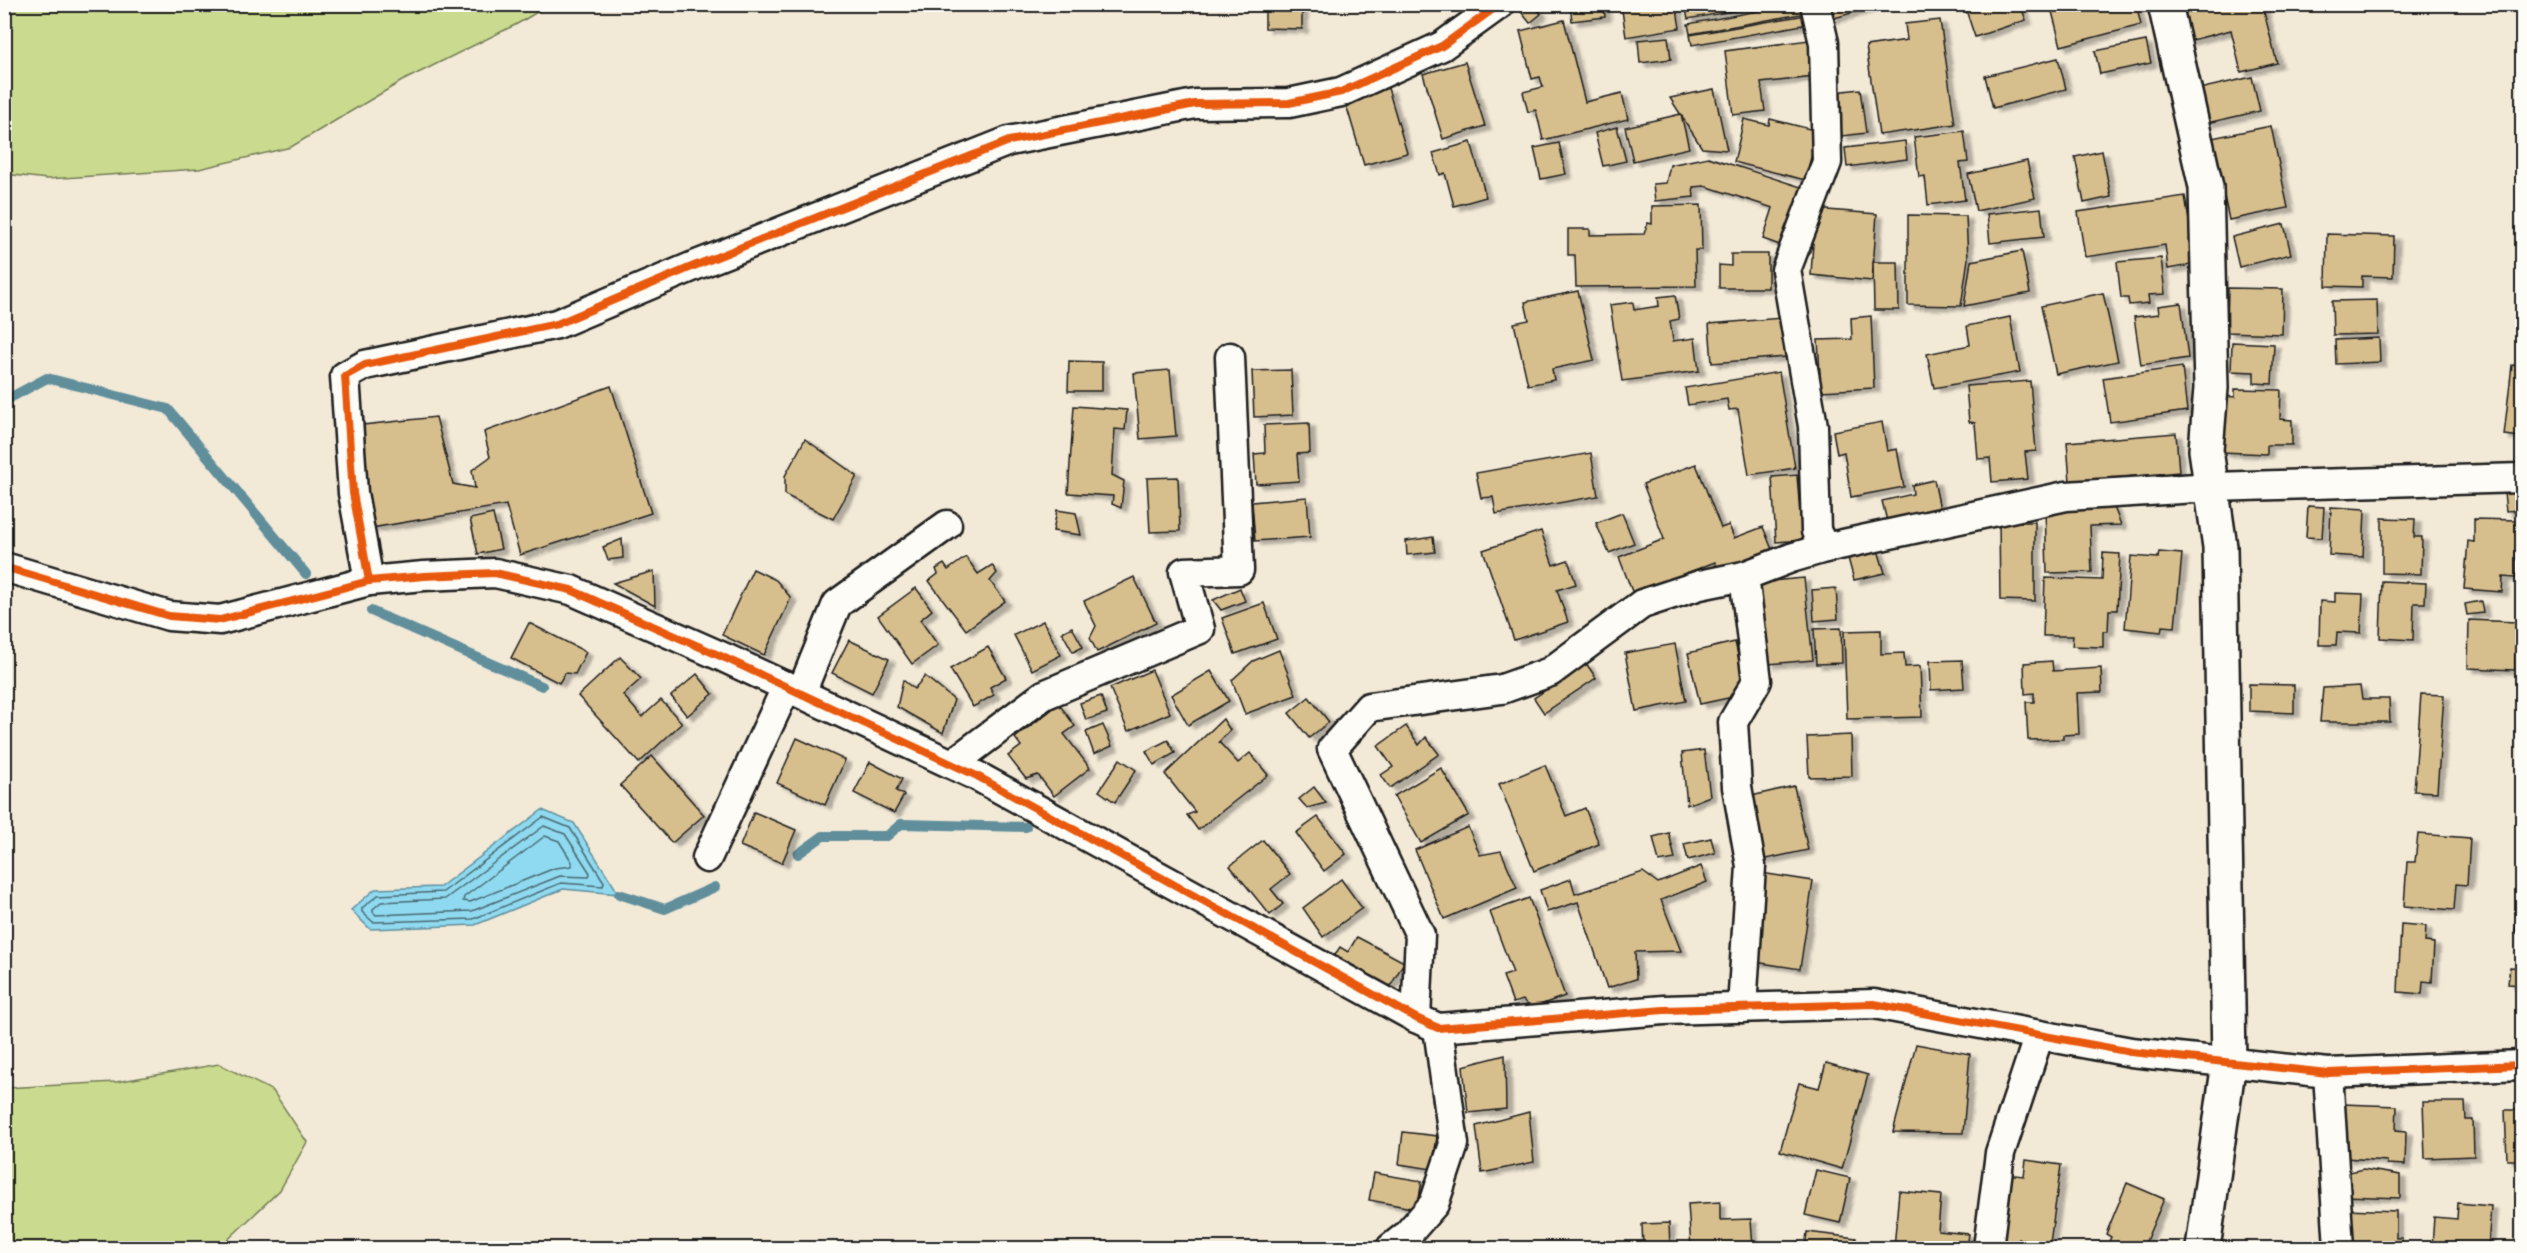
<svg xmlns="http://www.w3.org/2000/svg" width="2527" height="1253" font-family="'Playpen Sans',sans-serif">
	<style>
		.green { fill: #cadb8f; stroke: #737c56; stroke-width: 1.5 }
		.water { fill: #8fdaf0; stroke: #618e9b; stroke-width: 1.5 }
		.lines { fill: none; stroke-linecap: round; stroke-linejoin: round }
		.shore { stroke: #4a6871; stroke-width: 1.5 }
		.stream { stroke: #618e9b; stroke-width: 10 }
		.building { fill: #d7be8d; stroke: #1c1c1c; stroke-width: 1.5; filter: url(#shadow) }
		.street-casing { stroke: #1c1c1c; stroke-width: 33 }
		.secondary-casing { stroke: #1c1c1c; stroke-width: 38 }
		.street { stroke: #fdfcf7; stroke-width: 28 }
		.secondary { stroke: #fdfcf7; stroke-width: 33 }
		.cycleway-casing { stroke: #fdfcf7; stroke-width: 11 }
		.cycleway { stroke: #e8590c; stroke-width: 8 }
	</style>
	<defs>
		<filter id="shadow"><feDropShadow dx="6" dy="4" stdDeviation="1.5" flood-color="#0004"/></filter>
	</defs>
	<rect width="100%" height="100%" fill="#f2e9d7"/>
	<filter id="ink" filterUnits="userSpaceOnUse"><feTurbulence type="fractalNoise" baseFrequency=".0167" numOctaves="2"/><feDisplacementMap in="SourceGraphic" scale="12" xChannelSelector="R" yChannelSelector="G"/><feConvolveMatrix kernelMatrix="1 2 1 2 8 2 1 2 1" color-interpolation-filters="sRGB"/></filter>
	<g filter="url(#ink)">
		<g class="green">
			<polygon points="5,4 549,4 549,5 517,24 402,81 291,147 199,169 47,179 5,174"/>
			<polygon points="219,1064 273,1091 307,1142 280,1190 219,1248 5,1248 5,1088 116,1082"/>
		</g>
		<polygon class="water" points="542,810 574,823 619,894 563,889 475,925 370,929 351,910 375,889 440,887"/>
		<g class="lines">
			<g class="shore">
				<polygon points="543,817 570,828 604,882 603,886 561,883 473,919 373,922 362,912 362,908 378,895 443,892"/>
				<polygon points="544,826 565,834 590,873 589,877 560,876 472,911 376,915 373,912 373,909 381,902 445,899"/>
				<polygon points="545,836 559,841 572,862 572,866 555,868 470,902 463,901 464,897"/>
			</g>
			<g class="stream">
				<polyline points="4,401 47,378 168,409 306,574"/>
				<polyline points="371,611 542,686"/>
				<polyline points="798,854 823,836 887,836 901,824 1026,827"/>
				<polyline points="619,894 665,909 715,887"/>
			</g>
		</g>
		<g class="building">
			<polygon points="1265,4 1302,4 1302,29 1265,28"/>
			<polygon points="1522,4 1533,4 1541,14 1530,23 1518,8"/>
			<polygon points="1570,4 1604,4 1605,17 1572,21"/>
			<polygon points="1621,4 1676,4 1680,28 1626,37"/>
			<polygon points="1715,4 1773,4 1688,19 1686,10"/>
			<polygon points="1795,4 1805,4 1806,13 1690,34 1688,24"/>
			<polygon points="1827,4 1882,4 1831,19"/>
			<polygon points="1964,4 2020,4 2026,20 1975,37"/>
			<polygon points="2050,4 2136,4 2141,25 2061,46"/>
			<polygon points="2179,4 2262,4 2277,63 2241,72 2231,30 2188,41"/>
			<polygon points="1806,15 1808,24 1692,45 1690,35"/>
			<polygon points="1564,20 1585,102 1622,93 1628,119 1543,140 1536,110 1528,112 1523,92 1543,87 1540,77 1532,79 1520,31"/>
			<polygon points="1940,20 1955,124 1879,135 1866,46 1907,40 1905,24"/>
			<polygon points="1668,37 1671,59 1640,63 1638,40"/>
			<polygon points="1809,40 1814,77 1761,83 1765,111 1733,115 1725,51"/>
			<polygon points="2146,41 2151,63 2100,74 2095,51"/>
			<polygon points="2058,58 2066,89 1993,108 1985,76"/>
			<polygon points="1465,62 1485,126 1443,139 1423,74"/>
			<polygon points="2252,77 2260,111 2207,123 2199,89"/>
			<polygon points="1388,88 1407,153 1364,165 1345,101"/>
			<polygon points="1714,89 1727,150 1702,148 1670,98"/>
			<polygon points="1860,89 1866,133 1842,136 1835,92"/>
			<polygon points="1681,114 1689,148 1633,161 1625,127"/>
			<polygon points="1744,119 1769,125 1770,119 1818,131 1805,180 1734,162"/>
			<polygon points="2271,126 2288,208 2229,220 2212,138"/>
			<polygon points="1617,127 1626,161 1603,166 1595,133"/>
			<polygon points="1964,131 1968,162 1960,163 1965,200 1928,205 1925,176 1919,177 1914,137"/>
			<polygon points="1905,141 1907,159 1847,167 1845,148"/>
			<polygon points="1471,142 1486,197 1454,206 1445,173 1440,175 1433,153"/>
			<polygon points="1559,143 1566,174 1541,179 1534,148"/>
			<polygon points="2102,151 2111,197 2084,203 2075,157"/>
			<polygon points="1708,157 1807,189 1788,248 1763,239 1773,208 1705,186 1693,187 1694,197 1655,201 1653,184 1666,183 1670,165"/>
			<polygon points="2027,161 2035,198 1976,211 1968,174"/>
			<polygon points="2185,196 2196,264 2168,269 2165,245 2085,257 2078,212"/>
			<polygon points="1701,205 1702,250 1695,250 1696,286 1576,287 1575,255 1568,255 1568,229 1590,229 1590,235 1644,234 1648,223 1652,224 1652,206"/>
			<polygon points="2041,208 2044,237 1990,243 1987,214"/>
			<polygon points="1815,209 1877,214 1872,281 1811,275"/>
			<polygon points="1908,215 1966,216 1968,259 1961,306 1908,305"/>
			<polygon points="2284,224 2291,254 2239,267 2232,237"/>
			<polygon points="2327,234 2394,236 2393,277 2362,276 2362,287 2326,286"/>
			<polygon points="2022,251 2030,293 1964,306 1971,261"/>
			<polygon points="1731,254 1768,254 1768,288 1719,288 1719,265 1731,266"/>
			<polygon points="2161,258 2165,294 2148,295 2149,303 2129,305 2128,298 2121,298 2117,262"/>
			<polygon points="1873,262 1898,262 1899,310 1874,310"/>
			<polygon points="2228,288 2283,289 2282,334 2227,332"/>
			<polygon points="1578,291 1594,360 1552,369 1554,380 1528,385 1514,323 1529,320 1525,302"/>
			<polygon points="2103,293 2118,361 2056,374 2041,306"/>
			<polygon points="1675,295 1679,319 1670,321 1673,341 1695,338 1699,371 1622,381 1610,305 1633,302 1634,310 1659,306 1658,297"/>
			<polygon points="2377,300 2378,334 2333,335 2332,301"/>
			<polygon points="2181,303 2188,358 2141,365 2134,317 2159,314 2158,306"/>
			<polygon points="1871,316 1874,388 1821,391 1818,340 1852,339 1851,318"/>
			<polygon points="2010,317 2020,372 1934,388 1927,354 1970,345 1967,326"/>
			<polygon points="1782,318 1786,357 1712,363 1709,324"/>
			<polygon points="2379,338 2380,362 2336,364 2335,340"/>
			<polygon points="2232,342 2274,344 2272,384 2254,383 2254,372 2231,371"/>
			<polygon points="1069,361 1102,362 1102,391 1068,391"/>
			<polygon points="2512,365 2520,366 2520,372 2522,373 2522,437 2504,435"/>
			<polygon points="2182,367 2187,411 2110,422 2103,378"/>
			<polygon points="1170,370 1176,436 1140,439 1134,373"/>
			<polygon points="1291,370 1293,415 1254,417 1252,371"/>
			<polygon points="1779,372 1795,468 1749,475 1738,409 1729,410 1727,399 1688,405 1685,388"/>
			<polygon points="2030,381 2036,451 2025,452 2028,479 1992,482 1990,458 1978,459 1975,423 1969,422 1966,386"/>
			<polygon points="611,386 651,513 520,555 506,505 371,528 363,425 436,417 453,484 475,488 472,470 490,457 484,432"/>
			<polygon points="2235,389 2281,390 2280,419 2292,420 2292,445 2267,445 2267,454 2222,452 2224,396 2235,397"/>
			<polygon points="1074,406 1127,410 1125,430 1115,429 1112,475 1124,481 1121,508 1112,504 1113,496 1068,493"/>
			<polygon points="1882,422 1887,451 1897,449 1904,487 1851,497 1844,452 1837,454 1833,431"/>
			<polygon points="1309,423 1310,453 1297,454 1299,481 1256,484 1254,454 1265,453 1264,425"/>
			<polygon points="2176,433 2179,472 2070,482 2067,442"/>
			<polygon points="805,439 857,476 833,519 785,495 785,476"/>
			<polygon points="1591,453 1598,496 1496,514 1493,497 1481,498 1476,473"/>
			<polygon points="1696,464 1721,528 1729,525 1734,538 1763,527 1773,552 1719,572 1715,562 1633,594 1619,557 1664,539 1643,484"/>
			<polygon points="1797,475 1802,540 1776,542 1772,477"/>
			<polygon points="1178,477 1180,531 1150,532 1147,478"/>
			<polygon points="1934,480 1940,509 1887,521 1882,501 1913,494 1912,485"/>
			<polygon points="2519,491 2521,510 2506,511 2504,493"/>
			<polygon points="1307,497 1310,537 1255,541 1252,502"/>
			<polygon points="2308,506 2324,507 2322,538 2306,537"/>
			<polygon points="2114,507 2121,525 2090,526 2092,572 2047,573 2045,508"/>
			<polygon points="2331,507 2365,509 2363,557 2329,555"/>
			<polygon points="1057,510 1076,513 1081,535 1053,531"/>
			<polygon points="1622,513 1634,543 1609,553 1596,523"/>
			<polygon points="493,514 501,549 478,554 470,519"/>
			<polygon points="2382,518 2415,519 2414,537 2422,537 2421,574 2382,573"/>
			<polygon points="2474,519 2517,520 2516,578 2503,577 2502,592 2464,589 2468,541 2474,542"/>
			<polygon points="1999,522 2035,522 2035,601 2000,600"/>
			<polygon points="1541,531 1553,565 1568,560 1576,584 1557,590 1568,622 1514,640 1483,550"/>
			<polygon points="1433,537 1435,552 1407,555 1406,541"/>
			<polygon points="622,539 623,558 608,560 603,547"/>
			<polygon points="1878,550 1885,573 1854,580 1848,558"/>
			<polygon points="2159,552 2182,554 2175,627 2162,626 2161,632 2125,628 2131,556 2158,558"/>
			<polygon points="2103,553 2120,554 2117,610 2109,610 2108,631 2103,631 2103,647 2072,646 2073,636 2043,636 2045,578 2102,580"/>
			<polygon points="966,557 978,574 992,565 997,573 990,581 1005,601 966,630 929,581 938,574 936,569 944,564 948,570"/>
			<polygon points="753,569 776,580 791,598 764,655 722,635"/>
			<polygon points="654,571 655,606 613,583"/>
			<polygon points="1134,577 1156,623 1097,652 1090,638 1096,626 1084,601"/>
			<polygon points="1804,578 1813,660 1769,664 1760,582"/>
			<polygon points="2382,581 2426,583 2425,603 2414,603 2413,640 2380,638"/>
			<polygon points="916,588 932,610 920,620 938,645 912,664 878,616"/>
			<polygon points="1240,588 1245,601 1221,610 1213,600"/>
			<polygon points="1836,588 1838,619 1814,621 1812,590"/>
			<polygon points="2335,593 2363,594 2361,633 2337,632 2336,645 2319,645 2320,601 2335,602"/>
			<polygon points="2481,601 2483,613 2467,615 2465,604"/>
			<polygon points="1264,603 1277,639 1235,654 1222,618"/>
			<polygon points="2469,620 2516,622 2515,670 2468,668"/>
			<polygon points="1043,621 1061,655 1032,670 1014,635"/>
			<polygon points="529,623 586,652 575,674 565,673 559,683 511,658"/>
			<polygon points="1072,627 1083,647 1073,652 1062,632"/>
			<polygon points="1841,628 1842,663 1816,664 1814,629"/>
			<polygon points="1881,630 1881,654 1904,653 1905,667 1920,666 1922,717 1847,719 1844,631"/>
			<polygon points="849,640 889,659 872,693 832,673"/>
			<polygon points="1735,642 1747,694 1700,704 1688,653"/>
			<polygon points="1675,644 1686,701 1636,711 1625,653"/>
			<polygon points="988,647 1006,678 990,687 994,695 973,707 950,669"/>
			<polygon points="1279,650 1296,695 1245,714 1232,680 1253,661"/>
			<polygon points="620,657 641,679 623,695 642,717 661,700 682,723 639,763 578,696"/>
			<polygon points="1962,660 1964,688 1931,690 1930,661"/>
			<polygon points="2052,661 2053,671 2101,668 2102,692 2077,693 2079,734 2063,735 2063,739 2028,740 2026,702 2034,702 2034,693 2025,694 2024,663"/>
			<polygon points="1586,663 1596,678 1544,713 1534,698"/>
			<polygon points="1152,670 1170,713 1128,731 1110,688"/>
			<polygon points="1211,671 1229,701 1188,725 1171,695"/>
			<polygon points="697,674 713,694 687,716 671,696"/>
			<polygon points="925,676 954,700 943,733 897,707 903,680 914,689"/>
			<polygon points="2249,684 2294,685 2294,713 2249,711"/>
			<polygon points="2360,686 2362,699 2389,699 2390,722 2320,722 2323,688"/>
			<polygon points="2421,694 2444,695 2437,792 2414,791"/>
			<polygon points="1101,696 1107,713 1086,720 1080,703"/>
			<polygon points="1309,697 1329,722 1309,738 1289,713"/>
			<polygon points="1059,704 1075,726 1064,734 1090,768 1054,796 1038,775 1026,779 1008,756 1021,746 1015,738"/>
			<polygon points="1223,719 1230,730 1219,742 1238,763 1250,753 1268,775 1198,830 1187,815 1195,812 1165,774"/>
			<polygon points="1103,725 1112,746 1094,754 1086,732"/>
			<polygon points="1406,726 1419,745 1426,737 1439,754 1390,788 1381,775 1393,767 1378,746"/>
			<polygon points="1851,735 1852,776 1809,777 1807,737"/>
			<polygon points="797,738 845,760 825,805 777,783"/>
			<polygon points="1168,740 1175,753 1154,765 1146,751"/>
			<polygon points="1704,750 1710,796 1687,805 1682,753"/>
			<polygon points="652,756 704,815 672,843 620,785"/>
			<polygon points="1120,759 1136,770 1115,802 1099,791"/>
			<polygon points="870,762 902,779 896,791 904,795 894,813 854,793"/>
			<polygon points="1545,765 1566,816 1585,808 1599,844 1534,871 1499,784"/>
			<polygon points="1441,768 1469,815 1421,843 1394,796"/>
			<polygon points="1794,786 1808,850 1761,860 1747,797"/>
			<polygon points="1314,787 1326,803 1307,808 1299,799"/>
			<polygon points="754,812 796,830 782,863 740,846"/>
			<polygon points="1318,817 1346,854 1324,871 1296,833"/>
			<polygon points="1468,827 1480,855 1501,851 1517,888 1444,919 1415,850"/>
			<polygon points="1669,833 1675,859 1659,862 1653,837"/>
			<polygon points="2418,834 2470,838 2467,885 2456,884 2454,910 2404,906 2407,862 2415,862"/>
			<polygon points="1711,838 1715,853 1688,860 1684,844"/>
			<polygon points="1263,840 1290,874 1271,889 1283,904 1270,915 1230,866"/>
			<polygon points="1701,866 1707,882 1661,900 1681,951 1635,952 1636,979 1607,988 1578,902 1547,912 1540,890 1571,879 1575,894 1643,872 1658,883"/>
			<polygon points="1761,873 1813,881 1800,969 1749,961"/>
			<polygon points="2522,875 2522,934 2515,933"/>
			<polygon points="1341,879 1362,908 1323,937 1303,908"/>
			<polygon points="1529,898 1565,996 1531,1008 1523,1000 1513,1003 1503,976 1513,973 1490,912"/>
			<polygon points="2401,924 2426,926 2425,942 2434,943 2432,982 2423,981 2422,994 2398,992"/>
			<polygon points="1357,937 1404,962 1390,987 1334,956 1340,947 1348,952"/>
			<polygon points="2510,967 2522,968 2522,985 2508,984"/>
			<polygon points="1916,1044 1970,1054 1963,1133 1893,1132"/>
			<polygon points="1505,1055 1506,1109 1468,1113 1463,1066"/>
			<polygon points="1826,1063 1868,1075 1842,1169 1780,1151 1799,1083 1819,1088"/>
			<polygon points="2423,1102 2465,1102 2466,1120 2473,1120 2474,1156 2425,1158"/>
			<polygon points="2342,1104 2397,1106 2396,1130 2406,1131 2405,1165 2387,1164 2387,1161 2345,1158"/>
			<polygon points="2505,1110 2522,1110 2522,1160 2507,1160"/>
			<polygon points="1529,1112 1534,1162 1482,1173 1476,1126"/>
			<polygon points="1403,1132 1437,1136 1432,1169 1399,1164"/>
			<polygon points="2026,1160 2061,1165 2050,1243 2019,1239 2017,1248 1995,1248 2005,1174 2024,1176"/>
			<polygon points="2363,1169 2400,1175 2400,1198 2345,1196 2345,1173"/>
			<polygon points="1816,1170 1850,1178 1840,1223 1805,1215"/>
			<polygon points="1374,1173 1422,1181 1417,1209 1369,1200"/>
			<polygon points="2127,1183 2164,1199 2143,1248 2106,1248 2111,1237 2106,1234"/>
			<polygon points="1899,1191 1941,1195 1938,1231 1969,1234 1967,1248 1894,1248"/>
			<polygon points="1720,1202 1720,1220 1751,1219 1753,1248 1691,1248 1688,1204"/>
			<polygon points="2458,1203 2491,1206 2488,1248 2432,1248 2434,1217 2457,1219"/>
			<polygon points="2346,1209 2396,1211 2396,1238 2402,1238 2401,1248 2345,1248"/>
			<polygon points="1669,1223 1670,1248 1643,1248 1642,1224"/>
			<polygon points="1807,1232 1856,1238 1855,1248 1805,1248"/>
		</g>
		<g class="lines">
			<defs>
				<g id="street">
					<polyline points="1815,4 1824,43 1827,162 1786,270 1813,426 1816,531 1825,548 2066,496 2213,487 2522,478"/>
					<polyline points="4,567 169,616 220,620 369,581 424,576 495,573 571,590 725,658 977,776 1416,1018 1438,1028 1664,1010 1874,1004 2131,1052 2328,1073 2522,1065"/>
					<polyline points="369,581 353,493 345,376 365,365 557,324 694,266 1009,141 1195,104 1289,103 1341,92 1442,46 1500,4"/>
					<polyline points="801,693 837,604 947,525"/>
					<polyline points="952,764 1044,695 1200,629 1184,572 1239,570 1230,357"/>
					<polyline points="707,858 787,686"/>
					<polyline points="1742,1008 1751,866 1737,787 1733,722 1757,681 1744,576"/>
					<polyline points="1416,1018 1420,935 1332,749 1369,707 1502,689 1550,672 1642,604 1700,585 1744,576 1791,558 1825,548"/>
					<polyline points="2328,1073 2339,1248"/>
					<polyline points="1391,1248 1406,1236 1434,1204 1454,1144 1438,1028"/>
					<polyline points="1988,1248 2000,1153 2039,1035"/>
				</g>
				<polyline id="secondary" points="2165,4 2206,187 2211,388 2206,450 2220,547 2229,1062 2203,1248"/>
			</defs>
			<use href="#street" class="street-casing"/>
			<use href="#secondary" class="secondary-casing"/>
			<use href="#street" class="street"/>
			<use href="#secondary" class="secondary"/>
			<defs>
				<g id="cycleway">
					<polyline points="4,567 169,616 220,620 369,581 424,576 495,573 571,590 725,658 977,776 1416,1018 1438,1028 1664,1010 1874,1004 2131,1052 2328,1073 2522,1065"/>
					<polyline points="369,581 353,493 345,376 365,365 557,324 694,266 1009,141 1195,104 1289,103 1341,92 1442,46 1500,4"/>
				</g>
			</defs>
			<use href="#cycleway" class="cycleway-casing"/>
			<use href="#cycleway" class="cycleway"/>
		</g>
	</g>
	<rect width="2527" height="1253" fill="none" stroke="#fdfcf7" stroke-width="24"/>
	<rect x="12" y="12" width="2503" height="1229" fill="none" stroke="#1c1c1c" stroke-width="2" filter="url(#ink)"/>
</svg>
